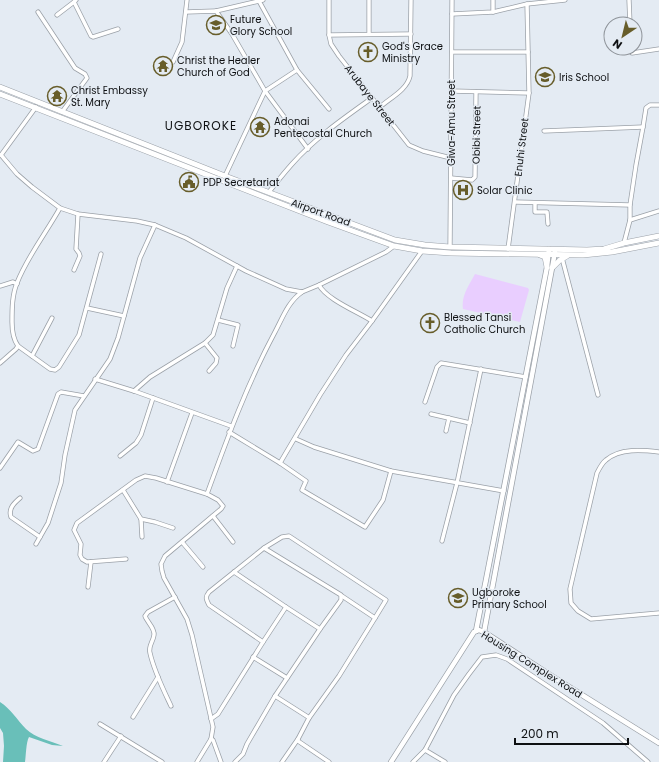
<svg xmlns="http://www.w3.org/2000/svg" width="659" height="762" font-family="Poppins,sans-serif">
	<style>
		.green { fill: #e9ceff }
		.water { fill: #69bfb9 }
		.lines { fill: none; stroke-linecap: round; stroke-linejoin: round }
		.minor-casing { stroke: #9ba1a8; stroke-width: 5 }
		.tertiary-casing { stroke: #9ba1a8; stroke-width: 6 }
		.secondary-casing { stroke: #9ba1a8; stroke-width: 6 }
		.minor { stroke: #fff; stroke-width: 3.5 }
		.tertiary { stroke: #fff; stroke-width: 4.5 }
		.secondary { stroke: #fff; stroke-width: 5 }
		.labels { text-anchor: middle; stroke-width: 3; stroke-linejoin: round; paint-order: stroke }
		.poi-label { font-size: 10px; fill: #0e1012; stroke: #e4ebf3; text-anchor: start }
		.street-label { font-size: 10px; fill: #0e1012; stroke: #e4ebf3 }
		.quarter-label { font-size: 12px; letter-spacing: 1px; fill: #0e1012; stroke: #e4ebf3 }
	</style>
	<rect width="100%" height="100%" fill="#e4ebf3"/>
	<path class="green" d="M475,274L528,288L529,290L520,322L463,309C461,296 469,285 475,274Z"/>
	<path class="water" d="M0,702C11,709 17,720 26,729C35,738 51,741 63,746L52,745L29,737C26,742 26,756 25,762H3L4,746L3,733L0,728Z"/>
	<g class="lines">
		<defs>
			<g id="minor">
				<polyline points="76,0 74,2 91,36 93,37 118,29"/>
				<polyline points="329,0 329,35 331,44 339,56 409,145 423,151 451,158"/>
				<polyline points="629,0 630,24"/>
				<polyline points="259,1 297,70 329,109"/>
				<polyline points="216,11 263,0"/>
				<polyline points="38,12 75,68 85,74 87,78 62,112"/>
				<polyline points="186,12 216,11 232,34 265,91 225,176"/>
				<polyline points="493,12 493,0"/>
				<polyline points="452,14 493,12 527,4 565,0"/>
				<polyline points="57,15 74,2"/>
				<polyline points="369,34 369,0"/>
				<polyline points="329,35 411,34"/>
				<polyline points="632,48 632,53 659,49"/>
				<polyline points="452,52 528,52"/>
				<polyline points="173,62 182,42 187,0"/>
				<polyline points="297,70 265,91 308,149"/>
				<polyline points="452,91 529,93"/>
				<path d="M380,107C390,98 407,90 410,76L411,0"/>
				<polyline points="544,131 643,127"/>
				<polyline points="1,155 17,174 32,187 60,208 78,214 137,221 155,225 186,238 246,271 286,289 302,292 319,285 386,252 394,246"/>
				<polyline points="1,155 36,107"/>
				<polyline points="451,178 472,180 475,177 476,92"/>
				<path d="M269,192C276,183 284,173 292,164C315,138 344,118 372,98"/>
				<polyline points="515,202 630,205"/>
				<polyline points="535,203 535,212 547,212 548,224"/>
				<polyline points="630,220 659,211"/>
				<polyline points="624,243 630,220 630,205 636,165 643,127 646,108 650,105 659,105"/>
				<polyline points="450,247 452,0"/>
				<polyline points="508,249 529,93 527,4"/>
				<polyline points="562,258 598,395"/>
				<polyline points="74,270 80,256 79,253 76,249 78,214"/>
				<path d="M319,285C326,299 358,312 372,321"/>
				<polyline points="0,286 13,282 17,284"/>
				<polyline points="87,308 124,316"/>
				<polyline points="218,320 238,325 233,346"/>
				<polyline points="205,343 217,358 216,363 209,371"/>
				<polyline points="18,346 50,369 55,370 59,367 79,335 101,254"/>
				<polyline points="32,356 52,318"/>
				<path d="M0,363L16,349L18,346C13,339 12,331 12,322C12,309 12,295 17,283C27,257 46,233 60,208"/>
				<polyline points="95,379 134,391 231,426"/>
				<polyline points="134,391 150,377 205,343 213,335 227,288 237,266"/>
				<polyline points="425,402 437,367 441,363 526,377"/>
				<polyline points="431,414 470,423"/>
				<polyline points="446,431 449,418"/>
				<polyline points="229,432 280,463 306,481 302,490 365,527 383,500 391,471"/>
				<polyline points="296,439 314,447 391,471 504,491"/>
				<path d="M659,452C642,450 620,448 606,460C602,463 599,469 597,473L570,589L571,603L578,611L591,619L659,613"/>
				<polyline points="120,456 136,443 141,435 153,398"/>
				<polyline points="280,463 320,395 346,355 372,321 422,251"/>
				<polyline points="0,468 18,442 33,451 38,449 58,394 61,392 84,396"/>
				<polyline points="167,482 192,413"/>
				<polyline points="123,490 141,519 155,522 173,528"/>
				<path d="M207,494C227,439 247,384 275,332C283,317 288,302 302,292"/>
				<path d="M20,498C14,503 8,509 11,517L40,537"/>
				<polyline points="213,516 233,542"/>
				<polyline points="141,519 142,537"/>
				<polyline points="442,541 457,483 481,369"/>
				<polyline points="182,542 203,567"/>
				<polyline points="36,544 48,523 61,483 65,455 75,410 110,359 118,338 140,258 155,225"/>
				<polyline points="264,548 282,537 289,536 386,600 375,618 342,596"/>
				<polyline points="126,559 87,562 82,559 80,555 81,544 74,530 77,523 136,480 145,476 156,478 207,494 218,500 223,506 221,509 165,556 161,564 162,571 164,578 187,619 192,635 213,727 211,739 197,762"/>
				<polyline points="234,572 286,607"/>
				<polyline points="88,587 91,562"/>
				<polyline points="263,642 286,607 320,629"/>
				<polyline points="253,657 287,678"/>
				<polyline points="275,696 308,717 309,718 298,739 298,741 329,762"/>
				<path d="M171,706C163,689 154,671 150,653C148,646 153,642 154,635C155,628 147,622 145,616L148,612L175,597"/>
				<polyline points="133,717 158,677"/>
				<polyline points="309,718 339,676 375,618"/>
				<path d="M211,719L218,714L263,642L209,605C206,599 205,597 209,592L264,548L341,595V600L320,629L275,696L247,744L243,754L235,762"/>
				<polyline points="100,724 162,762"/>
				<polyline points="211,739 213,740 221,762"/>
				<polyline points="425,750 445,762"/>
				<polyline points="104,762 121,736"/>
				<polyline points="282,762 298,739"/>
				<polyline points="413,762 425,750 454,695 469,674 482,657 496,655 507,659 603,723 648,762"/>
			</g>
			<g id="tertiary">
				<polyline points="476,631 547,267 549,249"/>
				<polyline points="484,632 555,252"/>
				<polyline points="391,762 474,632 479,630 484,632 550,675 659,743"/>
			</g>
			<g id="secondary">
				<polyline points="0,87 225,176 395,240 425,245 450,247 587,250 604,249 624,243 659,236"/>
				<polyline points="0,94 328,222 394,246 422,251 451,253 583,255 612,252 659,243"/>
				<polyline points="540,255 545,257 547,267"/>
				<polyline points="552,268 560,260 567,256"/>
			</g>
		</defs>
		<use href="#minor" class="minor-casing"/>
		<use href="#tertiary" class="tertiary-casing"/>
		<use href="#secondary" class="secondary-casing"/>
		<use href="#minor" class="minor"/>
		<use href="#tertiary" class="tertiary"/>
		<use href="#secondary" class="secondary"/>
	</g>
	<defs>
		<symbol id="school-ring" viewBox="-11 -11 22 22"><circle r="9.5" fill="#e4ebf3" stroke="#675d2a" stroke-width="1.5"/><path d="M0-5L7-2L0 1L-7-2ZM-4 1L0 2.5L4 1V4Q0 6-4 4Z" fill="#675d2a"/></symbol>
		<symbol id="church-ring" viewBox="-11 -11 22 22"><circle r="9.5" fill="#e4ebf3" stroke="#675d2a" stroke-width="1.5"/><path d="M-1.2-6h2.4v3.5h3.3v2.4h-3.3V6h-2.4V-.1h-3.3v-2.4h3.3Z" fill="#675d2a"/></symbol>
		<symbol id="temple-ring" viewBox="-11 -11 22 22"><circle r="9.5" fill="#e4ebf3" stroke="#675d2a" stroke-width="1.5"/><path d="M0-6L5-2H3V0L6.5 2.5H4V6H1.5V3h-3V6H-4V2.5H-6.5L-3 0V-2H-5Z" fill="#675d2a"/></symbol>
		<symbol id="civic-ring" viewBox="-11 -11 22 22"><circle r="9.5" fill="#e4ebf3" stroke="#675d2a" stroke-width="1.5"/><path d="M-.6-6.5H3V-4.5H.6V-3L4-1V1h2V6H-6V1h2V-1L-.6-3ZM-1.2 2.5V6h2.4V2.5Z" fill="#675d2a"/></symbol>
		<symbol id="hospital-ring" viewBox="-11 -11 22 22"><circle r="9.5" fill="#e4ebf3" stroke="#675d2a" stroke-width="1.5"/><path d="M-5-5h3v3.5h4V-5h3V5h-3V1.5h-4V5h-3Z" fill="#675d2a"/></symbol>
	</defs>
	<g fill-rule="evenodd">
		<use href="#school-ring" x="205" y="14" width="22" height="22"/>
		<use href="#church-ring" x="357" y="41" width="22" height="22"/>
		<use href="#temple-ring" x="152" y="55" width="22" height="22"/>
		<use href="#school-ring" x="534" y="66" width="22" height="22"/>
		<use href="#temple-ring" x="46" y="85" width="22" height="22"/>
		<use href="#temple-ring" x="249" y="116" width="22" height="22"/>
		<use href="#civic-ring" x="178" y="171" width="22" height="22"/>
		<use href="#hospital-ring" x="452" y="179" width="22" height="22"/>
		<use href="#church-ring" x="419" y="312" width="22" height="22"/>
		<use href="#school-ring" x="447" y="587" width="22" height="22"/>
	</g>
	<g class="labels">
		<g class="poi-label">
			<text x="230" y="23">Future<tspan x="230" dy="12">Glory School</tspan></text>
			<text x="382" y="50">God's Grace<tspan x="382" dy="12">Ministry</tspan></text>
			<text x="177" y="64">Christ the Healer<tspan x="177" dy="12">Church of God</tspan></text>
			<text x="559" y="81">Iris School</text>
			<text x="71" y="94">Christ Embassy<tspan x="71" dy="12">St. Mary</tspan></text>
			<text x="274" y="125">Adonai<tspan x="274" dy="12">Pentecostal Church</tspan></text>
			<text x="203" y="186">PDP Secretariat</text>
			<text x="477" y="194">Solar Clinic</text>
			<text x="444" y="321">Blessed Tansi<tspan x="444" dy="12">Catholic Church</tspan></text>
			<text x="472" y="596">Ugboroke<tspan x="472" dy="12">Primary School</tspan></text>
		</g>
		<g class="street-label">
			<text transform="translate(370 95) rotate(52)" y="4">Arubaye Street</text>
			<text transform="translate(451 123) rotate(-90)" y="4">Giwa-Amu Street</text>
			<text transform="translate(476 135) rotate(-89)" y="4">Obibi Street</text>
			<text transform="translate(521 147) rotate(-83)" y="4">Enuhi Street</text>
			<text transform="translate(321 212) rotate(20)" y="4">Airport Road</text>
			<text transform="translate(532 664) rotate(32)" y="4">Housing Complex Road</text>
		</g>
		<g class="quarter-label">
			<text x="201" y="130">UGBOROKE</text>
		</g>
	</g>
	<g transform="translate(623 36) rotate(215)"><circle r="19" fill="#e4ebf3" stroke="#8e9399"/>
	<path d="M0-3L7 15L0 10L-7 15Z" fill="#675d2a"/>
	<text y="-6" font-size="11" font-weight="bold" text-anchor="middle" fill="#0e1012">N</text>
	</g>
	<path d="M515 738v6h113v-6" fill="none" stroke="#0e1012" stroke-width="2"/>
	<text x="521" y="738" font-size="12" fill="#0e1012" stroke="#e4ebf3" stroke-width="3" paint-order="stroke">200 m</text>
</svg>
